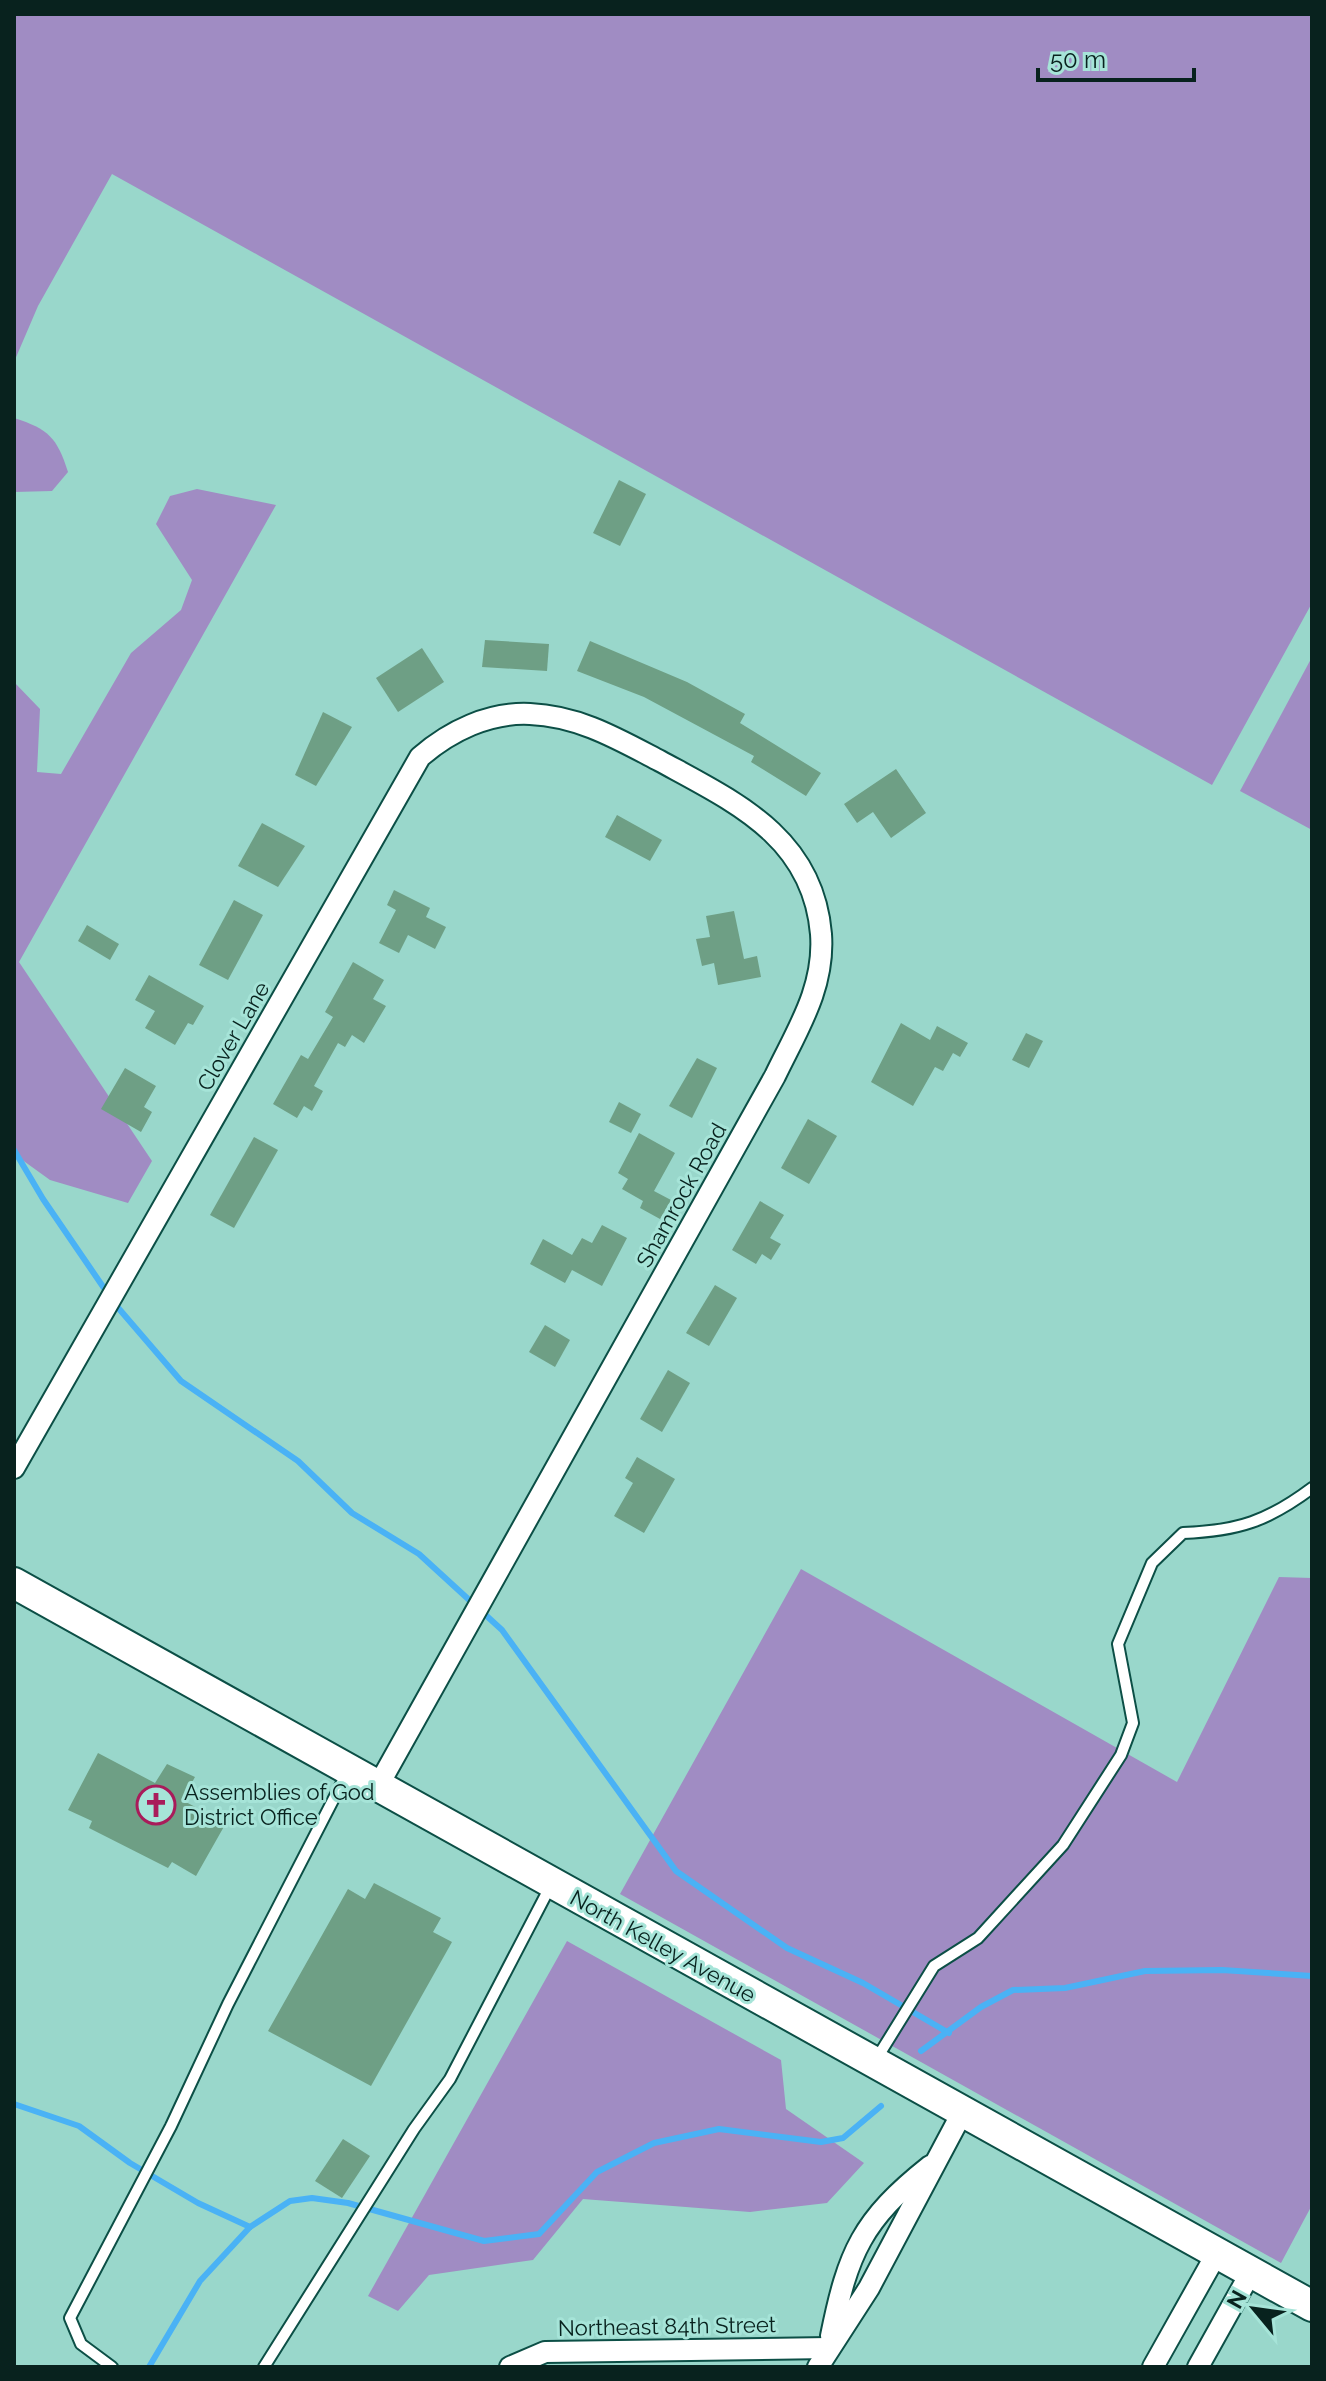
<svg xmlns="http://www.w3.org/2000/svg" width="1326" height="2381" font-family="Raleway,sans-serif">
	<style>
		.green { fill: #a08cc3 }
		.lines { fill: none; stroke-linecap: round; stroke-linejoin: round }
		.stream { stroke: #4ab2f5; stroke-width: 6 }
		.building { fill: #6e9f85 }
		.lane-casing { stroke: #0c4f46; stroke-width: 14 }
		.street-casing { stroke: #0c4f46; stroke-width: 24 }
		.primary-casing { stroke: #0c4f46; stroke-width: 34 }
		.lane { stroke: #fff; stroke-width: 10 }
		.street { stroke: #fff; stroke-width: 20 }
		.primary { stroke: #fff; stroke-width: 30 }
		.labels { text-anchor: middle; stroke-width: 6; stroke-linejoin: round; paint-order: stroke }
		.street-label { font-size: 22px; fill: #08221e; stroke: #a6e4d8 }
		.poi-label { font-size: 22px; fill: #08221e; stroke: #a6e4d8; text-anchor: start }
	</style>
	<rect width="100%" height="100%" fill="#99d7cb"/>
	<g class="green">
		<polygon points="14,14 1312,14 1312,603 1212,785 112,174 38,306 14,362"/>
		<path d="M14,418C49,429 57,438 68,472L52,491L14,492Z"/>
		<polygon points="197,489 276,505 19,962 152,1161 128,1203 50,1180 14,1154 14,682 40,709 37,772 61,774 131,653 181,610 192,580 156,524 170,496"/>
		<polygon points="1312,657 1312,830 1240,791"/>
		<polygon points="801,1569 1177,1782 1279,1577 1312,1578 1312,2205 1281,2263 620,1894"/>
		<polygon points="567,1941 781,2060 786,2109 864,2163 827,2203 750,2212 583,2199 533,2260 429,2275 398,2311 368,2296"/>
	</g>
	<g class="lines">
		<g class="stream">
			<polyline points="14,1150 43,1199 108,1294"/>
			<polyline points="114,1303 181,1381 298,1461 352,1513 419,1554 502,1630 676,1871 787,1948 863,1983 949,2033"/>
			<polyline points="921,2051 981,2007 1013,1990 1065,1988 1145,1971 1222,1970 1312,1976"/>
			<polyline points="14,2104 79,2126 130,2163 198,2203 250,2227"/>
			<polyline points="149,2367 200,2281 250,2227 290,2201 312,2198 348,2203 484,2241 539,2234 597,2172 654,2143 719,2129 821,2142 843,2138 881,2106"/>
		</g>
	</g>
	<g class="building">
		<polygon points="619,480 646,494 620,546 593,533"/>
		<polygon points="485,640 549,644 547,671 482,667"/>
		<polygon points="590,641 687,682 745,714 740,723 821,773 806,796 751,762 754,756 644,697 577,671"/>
		<polygon points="422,648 444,682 398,712 376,678"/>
		<polygon points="323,712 352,727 316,786 295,775"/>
		<polygon points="896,769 926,813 891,838 873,812 857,823 844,804"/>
		<polygon points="617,815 662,840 650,861 605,837"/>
		<polygon points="262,823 305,846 278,887 238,866"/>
		<polygon points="394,890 430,908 426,917 446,927 435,949 408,935 399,953 379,943 396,910 387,905"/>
		<polygon points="234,900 263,915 228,980 199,965"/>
		<polygon points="734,911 744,959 757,956 761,977 718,985 714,963 702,966 696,939 710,937 706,916"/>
		<polygon points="87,925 119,944 110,960 78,941"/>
		<polygon points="353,962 384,980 373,999 386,1006 364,1043 352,1035 345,1047 338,1043 314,1086 323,1091 312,1111 304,1106 297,1118 273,1104 301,1055 308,1059 333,1017 325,1012"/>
		<polygon points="149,975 204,1006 193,1025 188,1023 175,1045 145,1028 155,1011 135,1000"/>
		<polygon points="901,1023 930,1040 937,1026 968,1043 960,1057 953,1053 943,1071 935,1067 913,1106 871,1082"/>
		<polygon points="1026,1033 1043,1041 1029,1068 1012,1060"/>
		<polygon points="697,1058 717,1068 692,1118 669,1106"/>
		<polygon points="125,1068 156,1086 144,1107 152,1112 141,1132 101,1109"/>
		<polygon points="619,1102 641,1114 631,1133 609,1122"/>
		<polygon points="808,1119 837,1136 809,1184 781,1168"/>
		<polygon points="639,1133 675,1153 654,1191 671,1200 660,1219 640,1208 643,1201 622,1189 628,1179 618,1173"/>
		<polygon points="254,1137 278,1150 234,1228 210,1215"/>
		<polygon points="760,1201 784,1215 770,1238 781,1244 771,1260 762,1254 756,1264 732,1250"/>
		<polygon points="602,1225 627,1238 602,1286 572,1270 565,1283 530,1264 543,1239 572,1255 582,1238 592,1243"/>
		<polygon points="715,1285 737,1298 709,1346 686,1333"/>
		<polygon points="545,1325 570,1340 555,1367 529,1352"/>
		<polygon points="668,1370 690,1383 662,1432 640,1419"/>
		<polygon points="637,1457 675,1479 644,1533 614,1516 633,1483 625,1478"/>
		<polygon points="98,1753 155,1783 167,1764 195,1777 182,1800 226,1823 196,1876 172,1862 168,1868 89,1828 92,1821 68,1810"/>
		<polygon points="374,1883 441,1918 433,1932 452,1942 371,2086 268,2031 348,1889 365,1899"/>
		<polygon points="343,2139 370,2156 342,2198 315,2181"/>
	</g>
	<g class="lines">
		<defs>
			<g id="lane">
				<path d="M877,2058L934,1966L978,1938L1063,1845L1121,1755L1133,1723L1118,1644L1152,1563L1183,1533C1238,1531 1268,1521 1312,1488"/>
				<polyline points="112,2367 81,2344 70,2318 171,2126 228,2004 348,1771"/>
				<polyline points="264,2367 414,2129 450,2079 551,1885"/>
			</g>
			<g id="street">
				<path d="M14,1468L420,757C450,731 489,712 530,714C579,716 618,739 660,761C735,802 813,837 821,934C825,988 797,1030 775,1076L378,1786"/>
				<path d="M831,2336C848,2252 862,2220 930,2166"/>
				<polyline points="510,2367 545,2352 829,2348"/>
				<polyline points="818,2367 869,2288 962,2113"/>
				<polyline points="1153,2367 1217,2253"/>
				<polyline points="1198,2367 1251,2272"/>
			</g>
			<polyline id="primary" points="14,1583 1312,2306"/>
		</defs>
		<use href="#lane" class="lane-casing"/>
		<use href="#street" class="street-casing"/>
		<use href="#primary" class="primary-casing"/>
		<use href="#lane" class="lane"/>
		<use href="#street" class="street"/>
		<use href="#primary" class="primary"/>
	</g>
	<defs>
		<symbol id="church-ring" viewBox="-11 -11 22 22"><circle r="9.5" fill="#a6e4d8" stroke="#a91b5a" stroke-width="1.5"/><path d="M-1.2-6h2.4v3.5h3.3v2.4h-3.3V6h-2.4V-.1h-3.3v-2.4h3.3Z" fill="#a91b5a"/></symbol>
	</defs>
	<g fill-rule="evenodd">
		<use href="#church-ring" x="134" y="1783" width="44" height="44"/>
	</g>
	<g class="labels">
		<g class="street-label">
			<text transform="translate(233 1036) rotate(-60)" y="8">Clover Lane</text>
			<text transform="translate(681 1195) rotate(-61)" y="8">Shamrock Road</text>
			<text transform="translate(663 1946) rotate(29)" y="8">North Kelley Avenue</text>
			<text transform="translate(667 2326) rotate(-1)" y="8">Northeast 84th Street</text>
		</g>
		<g class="poi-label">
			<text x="184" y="1800">Assemblies of God<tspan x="184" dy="25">District Office</tspan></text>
		</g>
	</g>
	<rect width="1326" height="2381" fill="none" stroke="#08221e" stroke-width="32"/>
	<g transform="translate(1254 2309) rotate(299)" stroke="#a6e4d8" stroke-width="6" paint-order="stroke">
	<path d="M0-6L14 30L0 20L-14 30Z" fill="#08221e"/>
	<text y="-12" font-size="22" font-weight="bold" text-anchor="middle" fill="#08221e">N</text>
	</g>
	<path d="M1038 68v12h156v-12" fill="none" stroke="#08221e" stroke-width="4"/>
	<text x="1050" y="68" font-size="24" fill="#08221e" stroke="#a6e4d8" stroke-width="6" paint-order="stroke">50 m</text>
</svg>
